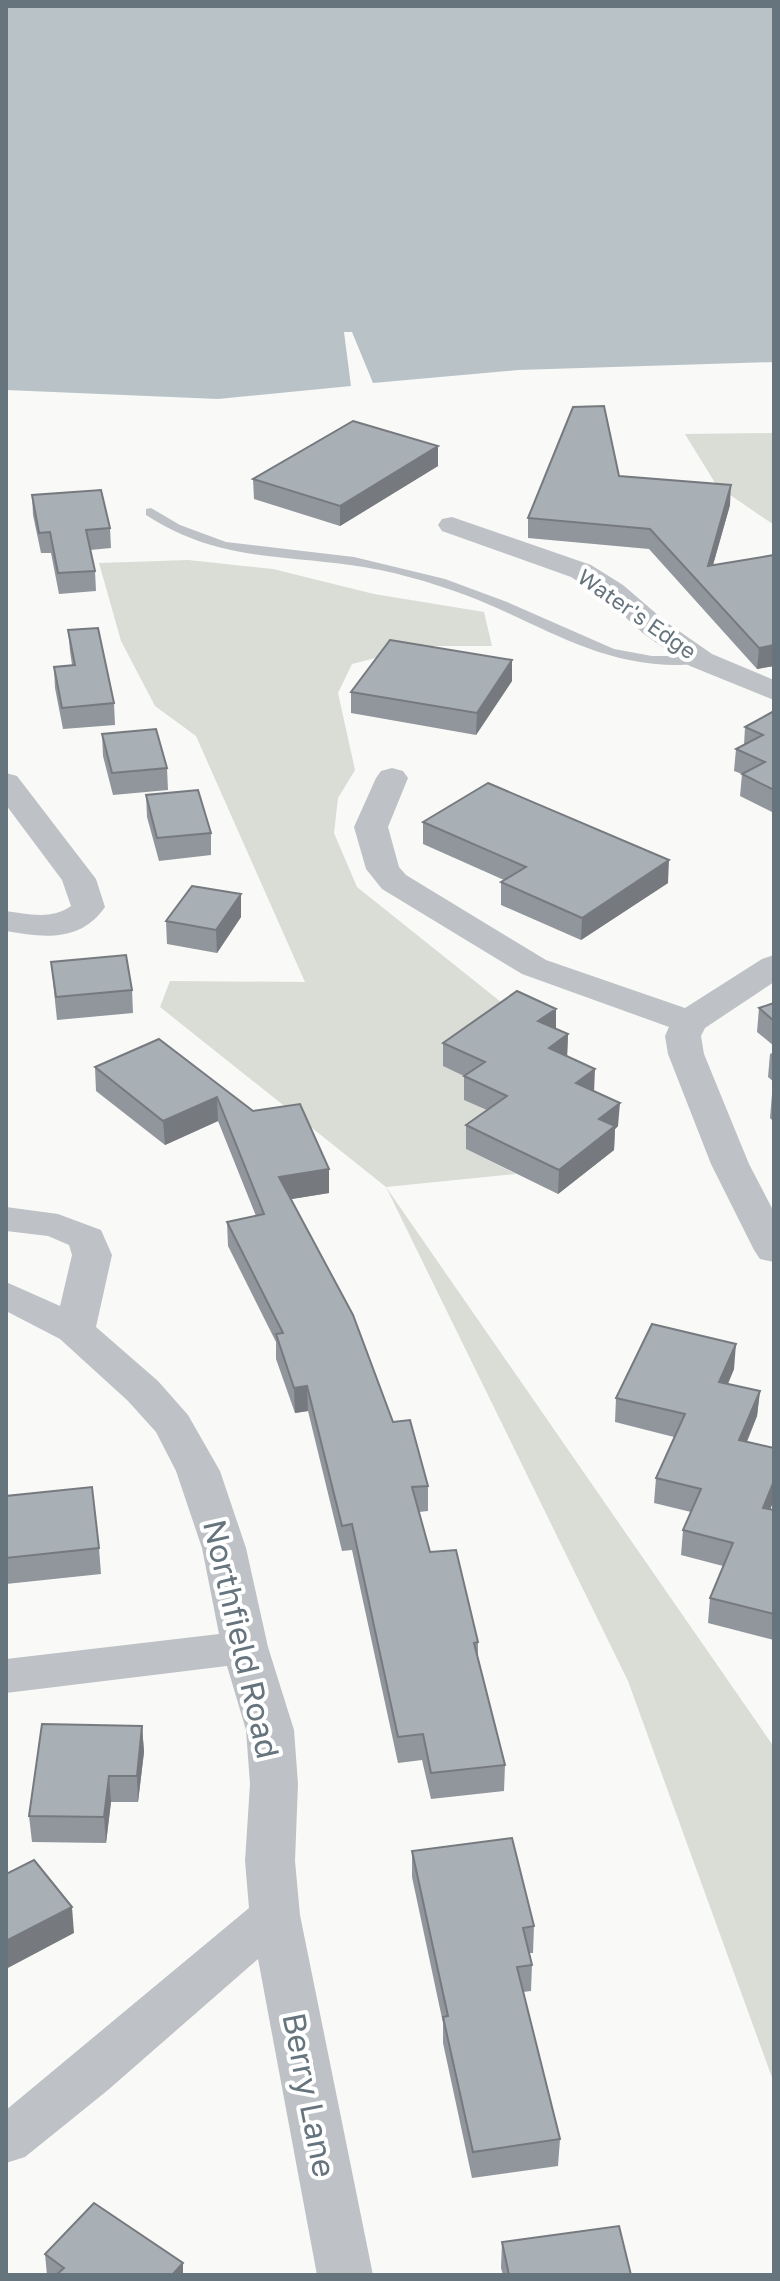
<svg xmlns="http://www.w3.org/2000/svg" width="780" height="2281" font-family="'Golos Text',sans-serif">
	<style>
		.green { fill: #d9ddd6 }
		.water { fill: #b9c3c7 }
		.lines { fill: none; stroke-linecap: round; stroke-linejoin: round }
		.lane { fill: #bec2c6; fill-rule: evenodd }
		.street { fill: #bec2c6; fill-rule: evenodd }
		.wall { fill: #90969c }
		.shaded-wall { fill: #767a7f }
		.building { fill: #a8afb5; stroke: #767a7f; stroke-width: 2 }
		.labels { text-anchor: middle; stroke-width: 8; stroke-linejoin: round; paint-order: stroke }
		.far-street-label { font-size: 22px; fill: #66747e; stroke: #fff }
		.near-street-label { font-size: 32px; fill: #66747e; stroke: #fff }
	</style>
	<rect width="100%" height="100%" fill="#f9f9f7"/>
	<g class="green">
		<polygon points="774,433 774,525 717,486 685,434"/>
		<polygon points="188,560 273,569 374,594 484,612 492,646 422,646 352,664 338,693 355,770 338,798 334,833 357,887 516,1014 484,1085 506,1119 466,1149 516,1174 386,1187 774,1747 774,2083 628,1681 386,1187 160,1007 170,981 305,982 196,736 155,706 121,641 99,563"/>
	</g>
	<polygon class="water" points="6,6 774,6 774,362 518,370 373,383 352,332 344,332 351,386 218,399 6,390"/>
	<g class="lines">
		<path class="lane" d="M151,508L180,525L226,542L354,557L445,579L507,602L614,649L652,656H701L708,660C701,666 690,664 680,665C597,666 541,624 468,596C430,582 390,570 350,565C272,554 216,560 146,515V509Z"/>
		<g class="street">
			<polygon points="452,517 591,565 623,585 666,622 712,654 774,680 774,700 690,666 644,634 603,597 571,577 442,531 438,525 442,519"/>
			<polygon points="392,768 403,771 408,778 388,827 399,867 406,875 546,960 685,1008 762,959 774,955 774,982 705,1028 701,1036 704,1054 749,1164 774,1212 774,1262 760,1259 754,1250 711,1164 668,1054 665,1036 669,1027 522,974 382,889 366,869 354,827 376,778 381,771"/>
			<path d="M6,773L17,776L96,879L105,907C81,942 44,938 6,931V911C27,914 52,920 71,906L62,880L6,805Z"/>
			<polygon points="6,1207 58,1214 101,1230 112,1255 96,1327 158,1381 188,1415 220,1471 246,1548 268,1647 294,1730 298,1784 295,1861 300,1915 373,2275 317,2275 258,1959 108,2090 25,2157 6,2163 6,2110 249,1908 245,1861 250,1784 246,1730 227,1666 6,1693 6,1659 219,1634 202,1548 176,1471 156,1432 128,1401 60,1339 6,1311 6,1282 60,1306 72,1255 69,1245 48,1236 6,1231"/>
		</g>
	</g>
	<g class="wall">
		<polygon points="438,466 340,526 254,499 253,479"/>
		<polygon points="619,476 730,505 713,565 774,555 774,666 757,669 649,549 528,538 528,518"/>
		<polygon points="32,495 110,528 111,548 90,550 95,571 96,591 59,594 51,553 41,553 33,515"/>
		<polygon points="68,630 114,703 115,725 63,729 55,688 54,667 72,665 70,651"/>
		<polygon points="512,660 512,681 476,735 351,713 351,692"/>
		<polygon points="774,711 774,813 740,796 742,774 734,771 736,749 744,745 745,727"/>
		<polygon points="102,734 167,768 168,790 113,795 103,756"/>
		<polygon points="146,795 211,833 211,855 159,861 147,817"/>
		<polygon points="423,822 668,883 581,940 501,905 501,882 504,880 423,844"/>
		<polygon points="241,917 217,953 167,944 166,921"/>
		<polygon points="51,962 132,990 133,1013 57,1020"/>
		<polygon points="774,1003 774,1046 757,1032 759,1008"/>
		<polygon points="556,1009 556,1029 568,1034 567,1057 594,1091 618,1126 615,1129 614,1150 558,1194 466,1149 466,1125 487,1110 464,1100 464,1076 443,1066 443,1043"/>
		<polygon points="159,1039 329,1169 329,1193 291,1199 393,1422 428,1486 428,1511 419,1512 430,1552 478,1642 478,1657 505,1765 504,1791 431,1799 422,1760 398,1763 352,1550 342,1551 308,1411 295,1413 276,1359 276,1342 228,1246 227,1222 256,1216 218,1121 165,1145 96,1091 95,1067"/>
		<polygon points="774,1052 774,1082 768,1077 770,1054"/>
		<polygon points="774,1093 774,1122 770,1118 772,1094"/>
		<polygon points="734,1369 728,1384 760,1391 757,1416 747,1442 770,1509 774,1510 774,1640 708,1623 710,1598 723,1566 681,1555 683,1530 691,1512 654,1503 656,1478 674,1437 615,1422 616,1398"/>
		<polygon points="6,1496 99,1548 101,1574 6,1584"/>
		<polygon points="142,1726 144,1752 138,1802 111,1802 106,1843 32,1842 29,1816"/>
		<polygon points="412,1851 534,1926 533,1953 529,1953 532,1965 531,1991 523,1992 560,2139 558,2166 472,2178 443,2043 443,2023 412,1877"/>
		<polygon points="502,2242 631,2275 503,2275 501,2268"/>
		<polygon points="45,2254 183,2275 47,2275"/>
	</g>
	<g class="shaded-wall">
		<polygon points="438,446 438,466 340,526 340,506"/>
		<polygon points="731,485 730,505 707,586 708,566"/>
		<polygon points="774,645 774,666 757,669 759,648"/>
		<polygon points="512,660 512,681 476,735 477,713"/>
		<polygon points="669,860 668,883 581,940 582,918"/>
		<polygon points="241,894 241,917 217,953 216,930"/>
		<polygon points="556,1009 556,1032 538,1021"/>
		<polygon points="568,1034 567,1058 549,1048"/>
		<polygon points="595,1069 594,1093 576,1083"/>
		<polygon points="217,1097 218,1121 165,1145 163,1121"/>
		<polygon points="620,1103 618,1126 615,1129 614,1150 558,1194 559,1170 599,1119"/>
		<polygon points="329,1169 329,1193 280,1201 279,1177"/>
		<polygon points="736,1344 734,1369 718,1406 719,1382"/>
		<polygon points="307,1386 308,1411 295,1413 294,1388"/>
		<polygon points="760,1391 757,1416 737,1465 739,1440"/>
		<polygon points="774,1481 774,1500 761,1533 763,1508"/>
		<polygon points="142,1726 144,1752 138,1802 137,1776"/>
		<polygon points="109,1776 111,1802 106,1843 104,1817"/>
		<polygon points="72,1907 74,1933 6,1969 6,1941"/>
		<polygon points="183,2263 183,2275 172,2275"/>
	</g>
	<g class="building">
		<polygon points="604,406 619,476 731,485 708,566 774,555 774,645 759,648 650,529 528,518 573,407"/>
		<polygon points="353,421 438,446 340,506 253,479"/>
		<polygon points="101,490 110,528 86,530 95,571 58,573 50,532 39,533 32,495"/>
		<polygon points="98,628 114,703 62,708 54,667 75,665 68,630"/>
		<polygon points="390,640 512,660 477,713 351,692"/>
		<polygon points="774,711 774,790 742,774 765,762 736,749 763,735 745,727"/>
		<polygon points="156,729 167,768 112,773 102,734"/>
		<polygon points="488,783 669,860 582,918 501,882 526,867 423,822"/>
		<polygon points="198,790 211,833 157,838 146,795"/>
		<polygon points="192,886 241,894 216,930 166,921"/>
		<polygon points="126,955 132,990 56,997 51,962"/>
		<polygon points="517,991 556,1009 538,1021 568,1034 549,1048 595,1069 576,1083 620,1103 599,1119 615,1126 559,1170 466,1125 507,1096 464,1076 485,1062 443,1043"/>
		<polygon points="774,1003 774,1021 759,1008"/>
		<polygon points="159,1039 253,1111 300,1104 329,1169 279,1177 353,1315 393,1422 410,1420 428,1486 412,1487 430,1552 456,1550 478,1642 474,1643 505,1765 431,1773 423,1734 398,1737 352,1524 342,1526 307,1386 294,1388 276,1334 283,1333 227,1222 264,1214 217,1097 163,1121 95,1067"/>
		<polygon points="652,1324 736,1344 719,1382 760,1391 739,1440 774,1448 774,1481 763,1508 774,1510 774,1614 710,1598 733,1543 683,1530 701,1489 656,1478 685,1414 616,1398"/>
		<polygon points="92,1487 99,1548 6,1558 6,1496"/>
		<polygon points="42,1724 142,1726 137,1776 109,1776 104,1817 29,1816"/>
		<polygon points="512,1838 534,1926 523,1928 532,1965 517,1967 560,2139 473,2152 443,2017 448,2016 412,1851"/>
		<polygon points="34,1860 72,1907 6,1941 6,1874"/>
		<polygon points="94,2203 183,2263 172,2275 56,2275 64,2268 45,2254"/>
		<polygon points="619,2226 631,2275 509,2275 502,2242"/>
	</g>
	<g class="labels">
		<g class="far-street-label">
			<text transform="translate(637 614) rotate(35)" y="8">Water's Edge</text>
		</g>
		<g class="near-street-label">
			<text transform="translate(241 1639) rotate(77)" y="11">Northfield Road</text>
			<text transform="translate(309 2095) rotate(79)" y="11">Berry Lane</text>
		</g>
	</g>
	<rect width="780" height="2281" fill="none" stroke="#66747e" stroke-width="16"/>
</svg>
